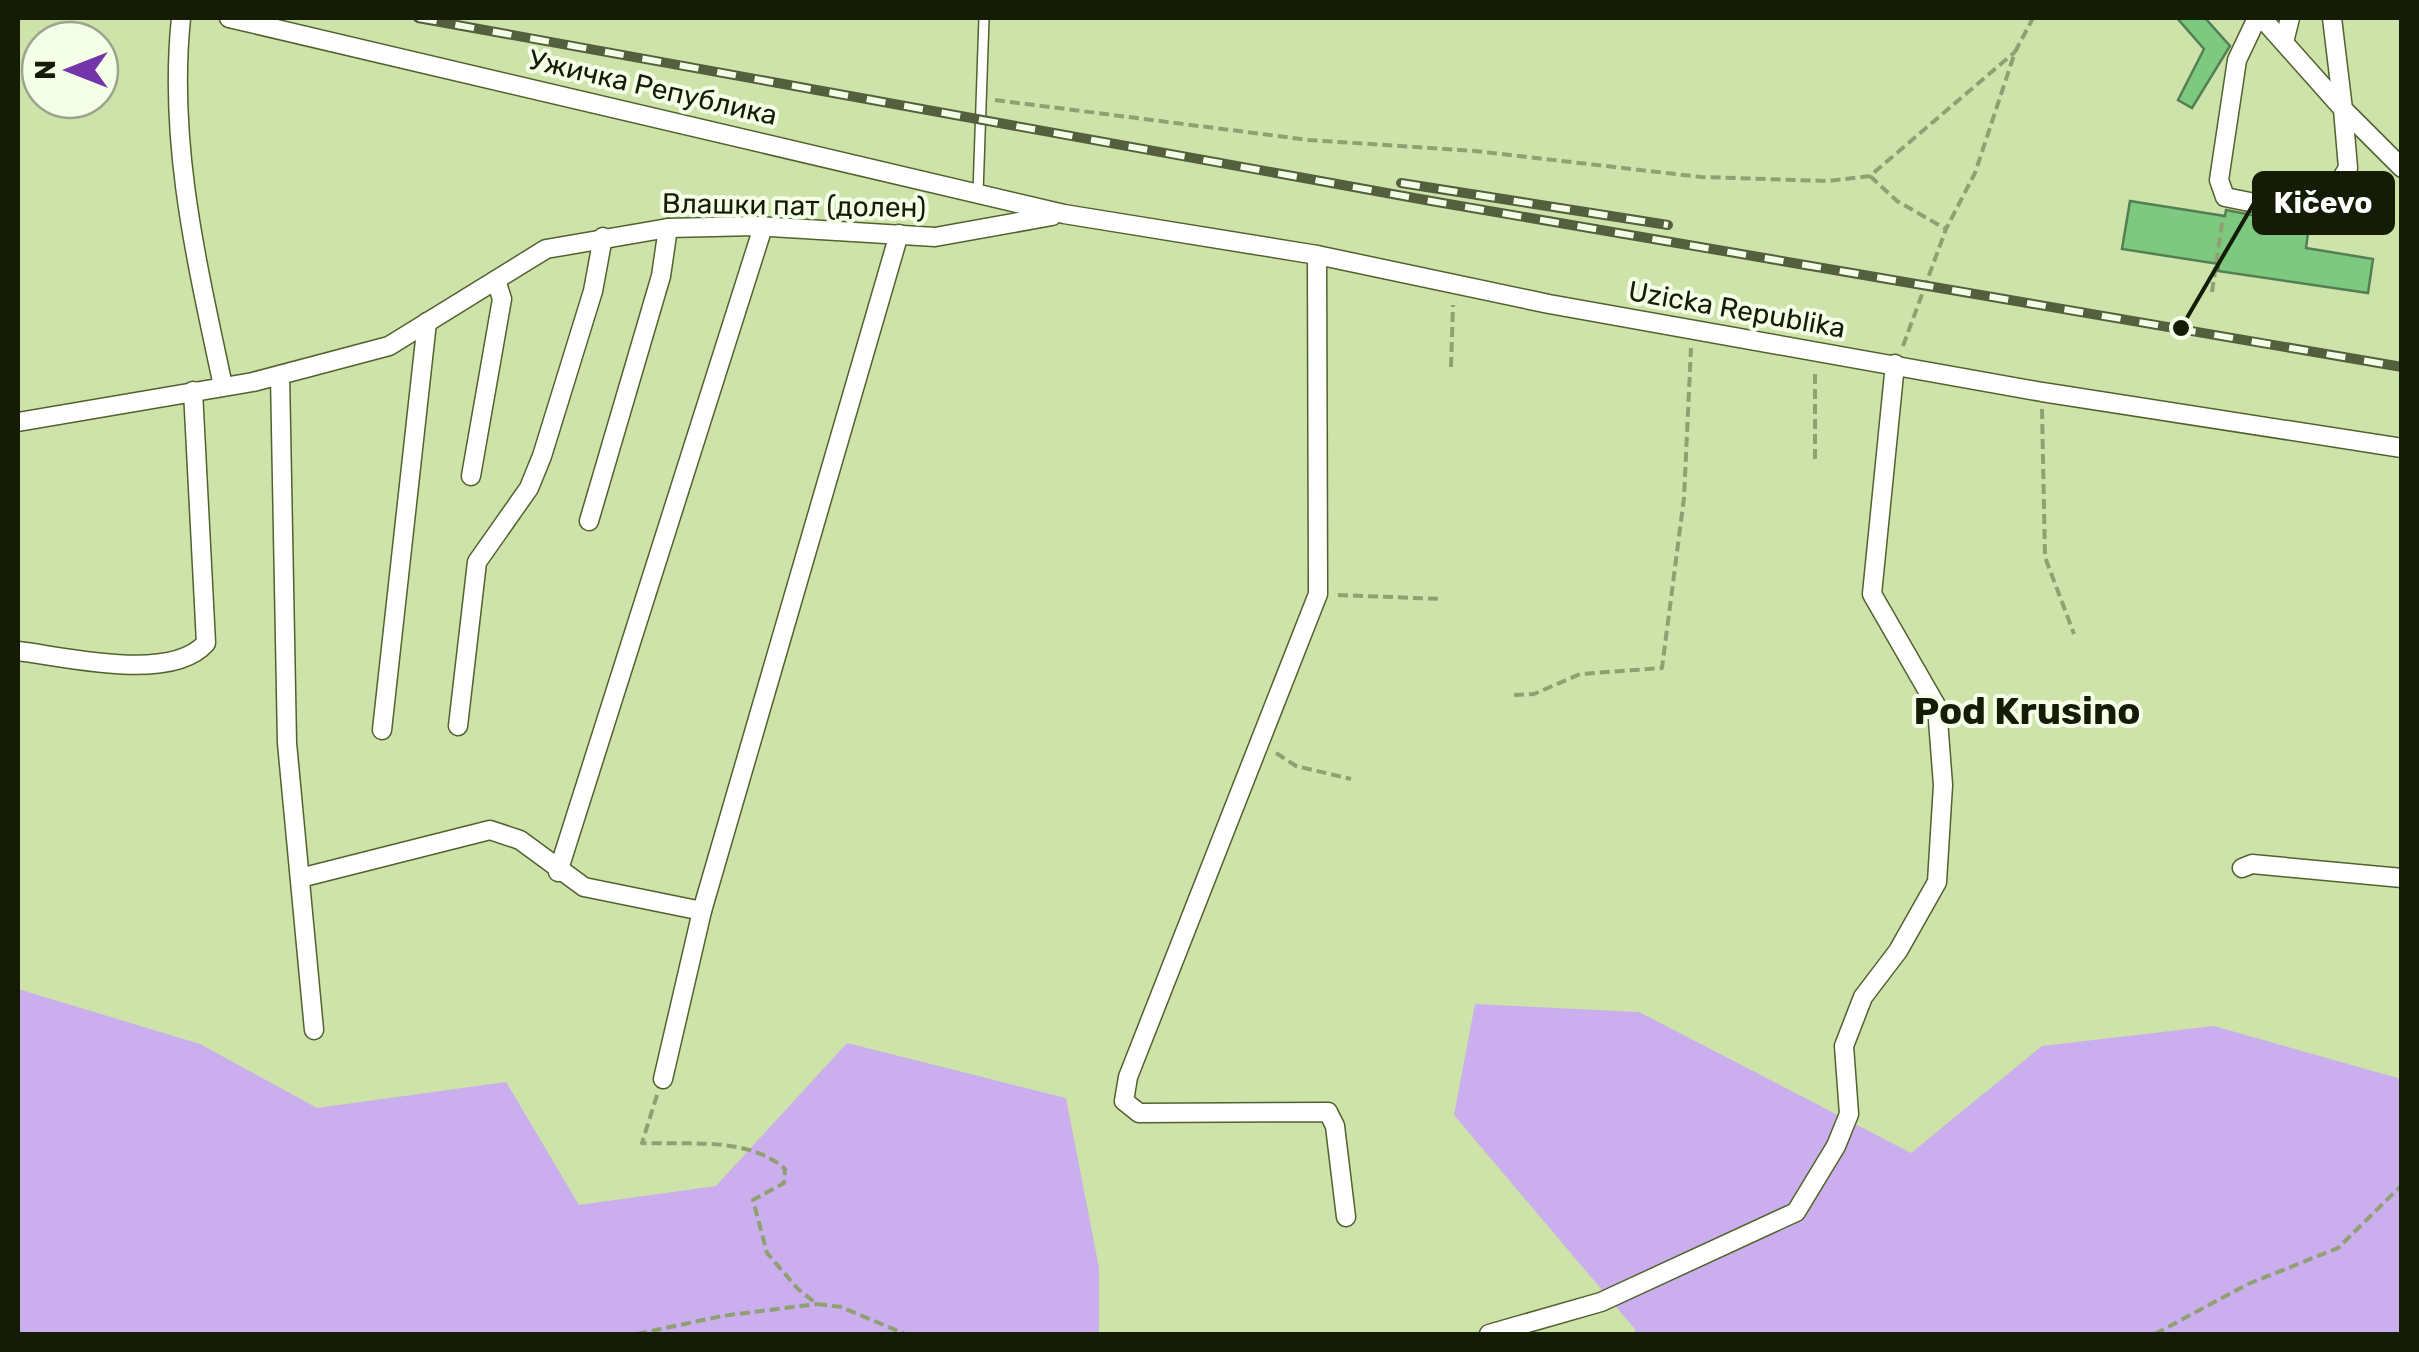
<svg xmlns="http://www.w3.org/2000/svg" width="2419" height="1352" font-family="Rubik,sans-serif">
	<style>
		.green { fill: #caaeed }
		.building { fill: #7ec980; stroke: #547f54; stroke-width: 2.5 }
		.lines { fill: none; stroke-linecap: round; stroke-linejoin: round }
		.lane-casing { stroke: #50622d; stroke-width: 12 }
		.street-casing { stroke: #50622d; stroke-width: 21 }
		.path { stroke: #8fa072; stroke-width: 4; stroke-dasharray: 10 5; stroke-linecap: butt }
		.lane { stroke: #fff; stroke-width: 9 }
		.street { stroke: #fff; stroke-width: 18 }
		.rail-casing { stroke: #535f3d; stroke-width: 10 }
		.rail { stroke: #f5ffe7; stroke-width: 6; stroke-dasharray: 19; stroke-linecap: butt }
		.labels { text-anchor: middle; stroke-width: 8; stroke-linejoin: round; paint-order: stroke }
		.street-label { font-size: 28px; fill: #151c06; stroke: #f5ffe7 }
		.district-label { font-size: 38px; font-weight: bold; fill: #151c06; stroke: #f5ffe7 }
		.leader { fill: none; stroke: #151c06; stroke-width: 4 }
		.callout-dot { fill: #151c06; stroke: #f5ffe7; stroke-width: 4 }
		.callout { fill: #151c06; stroke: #151c06; stroke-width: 4 }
		.callout-label { font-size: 30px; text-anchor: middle; font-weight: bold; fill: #fff }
	</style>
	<rect width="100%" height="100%" fill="#cde3a9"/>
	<g class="green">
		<polygon points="18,989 200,1044 317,1108 506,1082 579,1205 716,1186 847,1043 1066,1098 1099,1268 1099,1334 18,1334"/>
		<polygon points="1475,1004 1639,1012 1911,1153 2042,1046 2214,1026 2401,1079 2401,1334 1634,1334 1635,1329 1454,1115"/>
	</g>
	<g class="building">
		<polygon points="2177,18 2205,18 2230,46 2192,108 2178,100 2204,49"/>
		<polygon points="2130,201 2225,216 2226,210 2309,226 2306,248 2373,259 2368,293 2218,271 2219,264 2122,249"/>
	</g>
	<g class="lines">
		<defs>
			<polyline id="lane" points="978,193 984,18"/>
			<g id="street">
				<path d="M181,18C168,144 197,263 223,386"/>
				<polyline points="229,18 1064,214 1317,255 1549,304 2042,392 2402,448"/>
				<polyline points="2257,18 2237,60 2219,180 2225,197 2309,214 2325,205 2348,168 2343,109 2262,18"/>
				<polyline points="2332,18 2343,109 2402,168"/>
				<polyline points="2284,42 2290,18"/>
				<polyline points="1317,255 1318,594 1128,1077 1124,1101 1139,1113 1328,1112 1335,1126 1346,1217"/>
				<polyline points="280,375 287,743 314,1030"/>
				<polyline points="18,422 253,382 389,346 546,249 668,228 756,226 935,237 1052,216"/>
				<polyline points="471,476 502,299 496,280"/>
				<polyline points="589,521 661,276 668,228"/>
				<path d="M18,651C67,657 171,683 206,643L193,391"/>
				<polyline points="458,726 477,562 529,488 542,456 593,291 603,237"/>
				<polyline points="382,730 427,322"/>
				<polyline points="2242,868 2252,864 2402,878"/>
				<polyline points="558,872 763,227"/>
				<polyline points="300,878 490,830 520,840 584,887 702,911"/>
				<polyline points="663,1079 702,911 899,234"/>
				<polyline points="1489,1334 1601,1302 1796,1212 1836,1146 1849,1114 1844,1046 1863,997 1898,951 1937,882 1943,785 1937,707 1872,594 1895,364"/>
			</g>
		</defs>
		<use href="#lane" class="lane-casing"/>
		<use href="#street" class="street-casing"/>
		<g class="path">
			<polyline points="995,100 1309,140 1475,151 1701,177 1828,181 1870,176 2015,52"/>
			<polyline points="1870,176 1897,201 1946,229"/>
			<polyline points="2212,292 2223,217"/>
			<polyline points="1903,346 1946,229 1975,173 2015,52 2033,18"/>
			<polyline points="1451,367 1453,305"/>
			<polyline points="2042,409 2045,557 2074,634"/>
			<polyline points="1815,459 1815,370"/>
			<polyline points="1338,595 1442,599"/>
			<polyline points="1514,695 1534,694 1580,674 1662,668 1684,498 1691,348"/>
			<polyline points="1276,753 1296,766 1351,779"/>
			<path d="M657,1095L642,1143C688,1145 748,1136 785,1169L784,1183L753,1200L767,1253L798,1289L817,1304L841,1307L905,1334"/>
			<polyline points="637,1334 722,1316 817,1304"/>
			<polyline points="2155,1334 2248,1284 2338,1248 2402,1185"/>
		</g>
		<use href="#lane" class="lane"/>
		<use href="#street" class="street"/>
		<defs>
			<g id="rail">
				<polyline points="418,18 1431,201 2402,367"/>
				<polyline points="1401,183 1668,225"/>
			</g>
		</defs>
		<use href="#rail" class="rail-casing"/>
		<use href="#rail" class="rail"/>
	</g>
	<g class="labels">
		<g class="street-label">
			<text transform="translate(653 87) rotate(13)" y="10">Ужичка Република</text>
			<text transform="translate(794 205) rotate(1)" y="10">Влашки пат (долен)</text>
			<text transform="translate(1737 309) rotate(10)" y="10">Uzicka Republika</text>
		</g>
		<g class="district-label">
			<text x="2027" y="724">Pod Krusino</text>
		</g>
	</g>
	<path class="leader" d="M2181 328L2254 203"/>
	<circle class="callout-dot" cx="2181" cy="328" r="10"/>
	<rect class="callout" x="2254" y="173" width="139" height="60" rx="10"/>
	<g class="callout-label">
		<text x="2323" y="213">Kičevo</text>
	</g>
	<rect width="2419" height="1352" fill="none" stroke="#151c06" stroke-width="40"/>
	<g transform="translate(70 70) rotate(270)"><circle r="48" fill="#f5ffe7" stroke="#9ba48d" stroke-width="2.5"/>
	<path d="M0-8L18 38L0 25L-18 38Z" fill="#7435ab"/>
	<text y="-15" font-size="28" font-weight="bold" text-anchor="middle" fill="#151c06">N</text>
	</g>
</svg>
